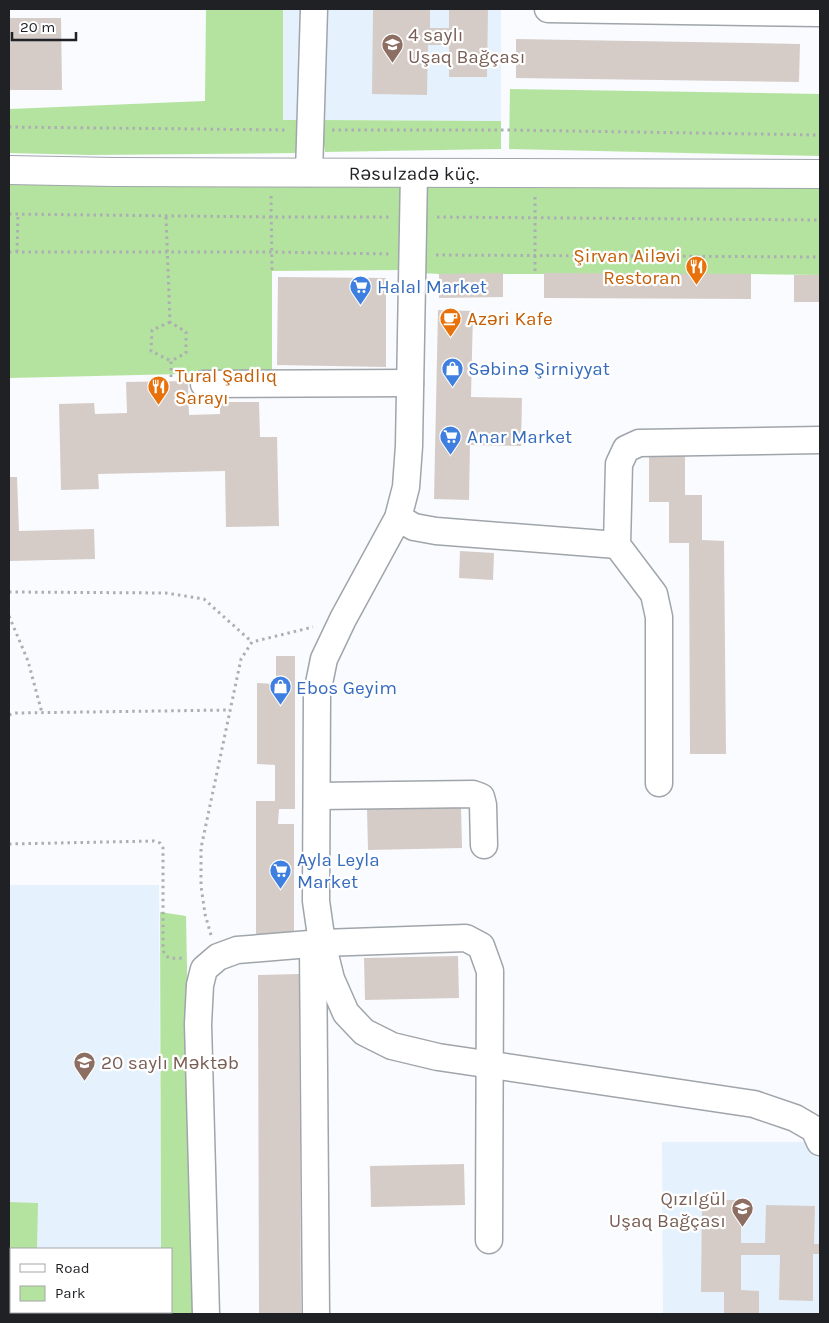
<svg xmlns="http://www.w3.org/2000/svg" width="829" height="1323" font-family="Karla,sans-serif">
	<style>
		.built { fill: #e5f2fe }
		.green { fill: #b4e3a0 }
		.building { fill: #d5ccc8 }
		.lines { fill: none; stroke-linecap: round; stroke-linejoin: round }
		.minor-casing { stroke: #9fa5ab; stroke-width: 29 }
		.major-casing { stroke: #9fa5ab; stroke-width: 30 }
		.path { stroke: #acaeb1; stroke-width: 3; stroke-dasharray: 2.5 4; stroke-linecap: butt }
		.minor { stroke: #fff; stroke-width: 26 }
		.major { stroke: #fff; stroke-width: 28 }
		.labels { text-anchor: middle; stroke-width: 4.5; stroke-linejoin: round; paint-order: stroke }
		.education-label { font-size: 19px; fill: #785e54; stroke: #fff; text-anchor: start }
		.street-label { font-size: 19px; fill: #1f2124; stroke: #fff }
		.food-label { font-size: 19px; fill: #c56008; stroke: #fff; text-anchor: start }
		.shop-label { font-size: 19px; fill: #366cbe; stroke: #fff; text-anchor: start }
	</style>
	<rect width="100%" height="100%" fill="#f9fbfe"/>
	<g class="built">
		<polygon points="283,9 501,9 501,121 283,120"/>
		<polygon points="9,885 159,885 161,1249 11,1249 11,1312 162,1312 162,1314 9,1314"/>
		<polygon points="662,1142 820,1142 820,1314 663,1314"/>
	</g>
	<g class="green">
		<polygon points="206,9 283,9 283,120 302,120 296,153 89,155 9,153 9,109 205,101"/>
		<polygon points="510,89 820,94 820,156 509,149"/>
		<polygon points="320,120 501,121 501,149 325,152"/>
		<polygon points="9,180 404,183 404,270 272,271 272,372 10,378 9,351"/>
		<polygon points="423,183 820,186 820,275 751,274 439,274 421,273"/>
		<polygon points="160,912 186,916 194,1314 162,1314 162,1312 171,1312 171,1249 161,1249"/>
		<polygon points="9,1202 38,1203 37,1249 11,1249 11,1305 9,1305"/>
	</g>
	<g class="building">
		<polygon points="373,9 430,9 430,28 449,28 449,9 488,9 487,77 449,77 449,45 428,45 427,95 372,94"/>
		<polygon points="9,18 61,18 62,90 9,90"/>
		<polygon points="516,39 800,44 799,82 516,78"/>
		<polygon points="503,273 503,297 439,298 439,274"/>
		<polygon points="544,273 751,274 751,299 544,298"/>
		<rect x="794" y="275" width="26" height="27"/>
		<polygon points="278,277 386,278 386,367 277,365"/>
		<polygon points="438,310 473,311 471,397 522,398 521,446 470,445 469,500 434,499"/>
		<polygon points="188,381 189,415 220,414 220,402 259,402 260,437 277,437 279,526 226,527 225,471 98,474 99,489 61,490 59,404 94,403 95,414 127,413 126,382"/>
		<polygon points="649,455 685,455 685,495 702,495 702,540 724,541 726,754 690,754 689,543 669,543 669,502 649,502"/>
		<polygon points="9,477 17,477 19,531 94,529 95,559 9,561"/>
		<polygon points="460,551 494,553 493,580 459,578"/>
		<polygon points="276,656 295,656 295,809 279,809 278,824 294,824 294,937 256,936 256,801 275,801 275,765 257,764 257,683 276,684"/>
		<polygon points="461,806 462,848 368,850 367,808"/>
		<polygon points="458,956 459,998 365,1000 364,958"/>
		<polygon points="299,974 301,1314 259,1314 258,975"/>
		<polygon points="464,1164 465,1205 371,1207 370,1166"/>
		<polygon points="702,1200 741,1200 741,1243 765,1243 766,1205 815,1206 814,1244 820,1244 820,1254 813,1254 813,1301 779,1300 780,1255 741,1255 741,1290 759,1291 759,1314 724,1314 724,1292 701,1292"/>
	</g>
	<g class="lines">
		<defs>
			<g id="minor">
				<polyline points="548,9 820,13"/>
				<polyline points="309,173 314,9"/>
				<polyline points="414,173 409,446 406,487 398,518 343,619 324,659 317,693 316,901 322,943 331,979 346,1013 364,1032 392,1046 438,1057 754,1104 795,1118 814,1129 820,1142"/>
				<polyline points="204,384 410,383"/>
				<polyline points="398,518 414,527 436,531 617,545"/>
				<polyline points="659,783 659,617 654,594 617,545 619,464 626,449 639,443 820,440"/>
				<polyline points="317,796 473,794 481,797 483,805 484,845"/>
				<polyline points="313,947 316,1314"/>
				<polyline points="206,1314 198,1024 200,985 204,969 218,957 237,950 322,943 466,938 481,946 490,971 489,1240"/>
			</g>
			<g id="major">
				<path id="s1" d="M9,170L114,172L820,174"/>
			</g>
		</defs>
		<use href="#minor" class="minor-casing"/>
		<use href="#major" class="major-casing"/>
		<g class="path">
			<polyline points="9,127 288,130"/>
			<polyline points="332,130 509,130 820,135"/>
			<polyline points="271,196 272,271"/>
			<polyline points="535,197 535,273"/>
			<polyline points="9,214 271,217 391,217"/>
			<polyline points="166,217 170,322 186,332 186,353 171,361 171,381"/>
			<polyline points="437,217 820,220"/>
			<polyline points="9,252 272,252 390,254"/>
			<polyline points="17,252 18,214"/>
			<polyline points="436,255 820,257"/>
			<polyline points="170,322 152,330 151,351 171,361"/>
			<polyline points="9,592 166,593 204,599 252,642"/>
			<polyline points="9,616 28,661 42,713"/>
			<polyline points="9,715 16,713 230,710"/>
			<path d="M9,844L154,841L160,843L163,848V950C166,961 175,958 185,958"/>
			<polyline points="211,935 205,914 201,886 201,848 241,659 252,642 313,627"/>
		</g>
		<use href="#minor" class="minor"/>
		<use href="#major" class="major"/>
	</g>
	<defs>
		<symbol id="school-pin" viewBox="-11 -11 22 30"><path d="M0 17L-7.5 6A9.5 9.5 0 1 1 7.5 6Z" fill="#8d6e63" stroke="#fff"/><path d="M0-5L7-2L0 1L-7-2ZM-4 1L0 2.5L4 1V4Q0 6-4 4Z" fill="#fff"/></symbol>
		<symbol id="restaurant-pin" viewBox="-11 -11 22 30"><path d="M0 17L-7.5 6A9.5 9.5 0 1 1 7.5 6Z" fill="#e8710a" stroke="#fff"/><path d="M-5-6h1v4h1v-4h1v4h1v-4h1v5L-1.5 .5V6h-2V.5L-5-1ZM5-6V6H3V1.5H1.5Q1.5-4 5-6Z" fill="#fff"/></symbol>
		<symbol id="supermarket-pin" viewBox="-11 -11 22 30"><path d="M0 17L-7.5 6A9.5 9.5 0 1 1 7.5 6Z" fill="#3f7fe0" stroke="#fff"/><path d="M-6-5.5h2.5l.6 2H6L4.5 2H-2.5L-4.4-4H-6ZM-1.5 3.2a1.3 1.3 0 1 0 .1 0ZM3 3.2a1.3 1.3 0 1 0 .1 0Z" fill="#fff"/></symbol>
		<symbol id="cafe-pin" viewBox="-11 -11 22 30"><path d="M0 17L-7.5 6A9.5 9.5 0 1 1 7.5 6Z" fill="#e8710a" stroke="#fff"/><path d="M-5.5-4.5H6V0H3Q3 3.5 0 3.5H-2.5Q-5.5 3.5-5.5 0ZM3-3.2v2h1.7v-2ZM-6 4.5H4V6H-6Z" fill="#fff"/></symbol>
		<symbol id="shop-pin" viewBox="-11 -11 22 30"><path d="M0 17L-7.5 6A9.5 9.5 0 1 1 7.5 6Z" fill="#3f7fe0" stroke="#fff"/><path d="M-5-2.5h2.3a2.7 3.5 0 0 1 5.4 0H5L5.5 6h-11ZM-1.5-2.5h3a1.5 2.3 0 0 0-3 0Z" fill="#fff"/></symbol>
	</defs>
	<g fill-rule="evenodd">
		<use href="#school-pin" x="380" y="32" width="25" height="34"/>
		<use href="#restaurant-pin" x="684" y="254" width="25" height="34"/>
		<use href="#supermarket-pin" x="348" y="274" width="25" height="34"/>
		<use href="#cafe-pin" x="438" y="306" width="25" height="34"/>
		<use href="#shop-pin" x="440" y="356" width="25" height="34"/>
		<use href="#restaurant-pin" x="146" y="374" width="25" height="34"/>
		<use href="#supermarket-pin" x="438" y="424" width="25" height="34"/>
		<use href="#shop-pin" x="268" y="674" width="25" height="34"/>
		<use href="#supermarket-pin" x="268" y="858" width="25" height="34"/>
		<use href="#school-pin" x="72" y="1050" width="25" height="34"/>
		<use href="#school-pin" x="730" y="1196" width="25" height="34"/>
	</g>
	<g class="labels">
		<g class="education-label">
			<text x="408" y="41">4 saylı<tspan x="408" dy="22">Uşaq Bağçası</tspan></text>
			<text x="101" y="1069">20 saylı Məktəb</text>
			<text x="726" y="1205" text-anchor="end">Qızılgül<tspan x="726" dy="22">Uşaq Bağçası</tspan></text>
		</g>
		<g class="street-label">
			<text dy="7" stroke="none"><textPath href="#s1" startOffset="405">Rəsulzadə küç.</textPath></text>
		</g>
		<g class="food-label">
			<text x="681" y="262" text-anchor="end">Şirvan Ailəvi<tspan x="681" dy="22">Restoran</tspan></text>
			<text x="467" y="325">Azəri Kafe</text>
			<text x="175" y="382">Tural Şadlıq<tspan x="175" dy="22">Sarayı</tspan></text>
		</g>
		<g class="shop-label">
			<text x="377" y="293">Halal Market</text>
			<text x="468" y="375">Səbinə Şirniyyat</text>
			<text x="467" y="443">Anar Market</text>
			<text x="296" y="694">Ebos Geyim</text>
			<text x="297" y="866">Ayla Leyla<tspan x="297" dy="22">Market</tspan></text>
		</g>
	</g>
	<rect width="829" height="1323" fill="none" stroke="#1f2124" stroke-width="20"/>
	<rect x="10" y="1248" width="162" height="65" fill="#ffffff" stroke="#a5a6a7"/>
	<rect x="20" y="1264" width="25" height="8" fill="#ffffff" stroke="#a5a6a7"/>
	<text x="55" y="1273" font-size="15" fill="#1f2124">Road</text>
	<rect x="20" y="1286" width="25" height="15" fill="#b4e3a0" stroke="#a5a6a7"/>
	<text x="55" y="1298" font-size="15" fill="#1f2124">Park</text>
	<path d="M12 32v8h64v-8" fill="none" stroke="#1f2124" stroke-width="2.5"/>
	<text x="20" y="32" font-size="15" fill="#1f2124" stroke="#ffffff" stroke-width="4" paint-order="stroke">20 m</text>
</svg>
